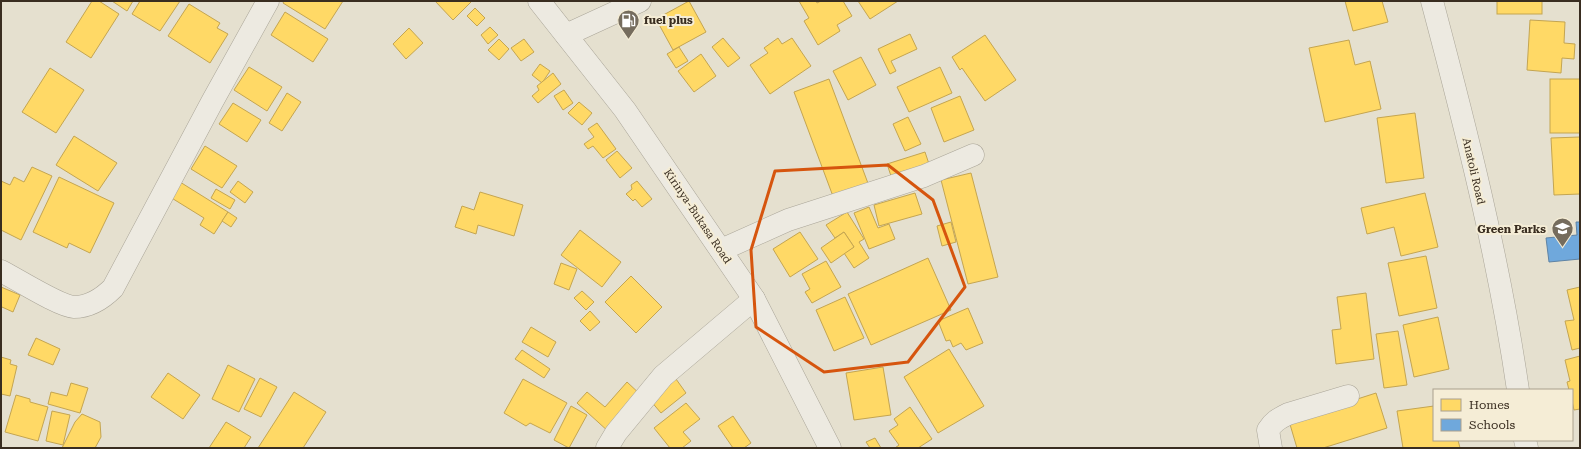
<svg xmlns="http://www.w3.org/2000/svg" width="1581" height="449" font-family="'Roboto Serif',serif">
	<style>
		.homes { fill: #ffd966; stroke: #c4a551 }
		.schools { fill: #6fa8dc; stroke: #5f83a4 }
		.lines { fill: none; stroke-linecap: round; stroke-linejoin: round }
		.minor-casing { stroke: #aaa598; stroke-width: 23 }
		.minor { stroke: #edeae1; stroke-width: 22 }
		.marked { fill: none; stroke: #d6550e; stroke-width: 3; stroke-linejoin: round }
		.labels { text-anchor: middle; stroke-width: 4; stroke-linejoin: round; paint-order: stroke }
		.poi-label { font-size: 11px; font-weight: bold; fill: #392d20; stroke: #f5edd6; text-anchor: start }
		.street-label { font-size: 11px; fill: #392d20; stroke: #f5edd6 }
	</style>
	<rect width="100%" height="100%" fill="#e5e0cf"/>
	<g class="homes">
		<polygon points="92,1 99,1 119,14 91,58 66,42"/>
		<polygon points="112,1 133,1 127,11"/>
		<polygon points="140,1 180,1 160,31 132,14"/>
		<polygon points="284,1 343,1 325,29 283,3"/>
		<polygon points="435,1 472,1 453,20"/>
		<polygon points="689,1 706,32 673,50 656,19"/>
		<polygon points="799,1 816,1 817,3 821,1 843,1 852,16 837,25 840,31 818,45 804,21 809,18"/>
		<polygon points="858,1 898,1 870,19"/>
		<polygon points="1345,1 1382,1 1388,22 1353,31"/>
		<rect x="1497" y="1" width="45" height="13"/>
		<polygon points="189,4 220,23 217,28 228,34 210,63 168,36"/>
		<polygon points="475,8 485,18 477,26 467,16"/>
		<polygon points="285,12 328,39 313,62 271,35"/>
		<polygon points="1530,20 1565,22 1564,43 1575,44 1574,59 1562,58 1561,73 1527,70"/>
		<polygon points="490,27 498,35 488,44 481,35"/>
		<polygon points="409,28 423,43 406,59 393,44"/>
		<polygon points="910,34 917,49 891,61 896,71 890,74 878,49"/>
		<polygon points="985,35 1016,80 985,101 962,68 960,70 952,57"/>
		<polygon points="723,38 740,58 728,67 712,47"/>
		<polygon points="778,38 782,44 792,38 811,66 770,94 750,65 768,53 764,48"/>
		<polygon points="499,39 509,49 499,60 488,50"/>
		<polygon points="524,39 534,52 521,61 511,48"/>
		<polygon points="1349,40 1355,65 1370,61 1381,109 1325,122 1309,48"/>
		<polygon points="679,47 688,61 676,68 667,54"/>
		<polygon points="701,54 716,76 694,92 678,71"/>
		<polygon points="861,57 876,85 848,100 833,71"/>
		<polygon points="540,64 550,71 542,83 532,75"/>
		<polygon points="249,67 282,87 267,111 234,90"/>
		<polygon points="940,67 952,93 909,112 897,87"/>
		<polygon points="50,68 84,90 56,133 22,112"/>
		<polygon points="553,73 561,84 538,103 532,96 539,90 537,86"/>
		<polygon points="829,79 869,186 834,199 794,92"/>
		<rect x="1550" y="79" width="30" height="54"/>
		<polygon points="564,90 573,103 563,110 554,96"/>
		<polygon points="287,93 301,102 282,131 269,123"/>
		<polygon points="960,96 974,130 944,142 931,108"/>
		<polygon points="579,102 592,113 582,125 568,113"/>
		<polygon points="233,103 261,120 247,142 219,124"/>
		<polygon points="1415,113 1424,178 1386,183 1377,118"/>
		<polygon points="908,117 921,144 905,151 893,124"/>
		<polygon points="597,123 616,149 603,158 593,146 588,149 584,144 594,137 588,129"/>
		<polygon points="74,136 117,163 98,191 56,165"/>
		<polygon points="1580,137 1580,194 1554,195 1551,138"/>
		<polygon points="205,146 237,166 222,188 191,169"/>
		<polygon points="617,151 632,168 620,178 606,160"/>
		<polygon points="925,152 929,164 891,176 887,164"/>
		<polygon points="32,167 52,176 21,240 1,230 1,181 10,185 14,177 24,182"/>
		<polygon points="971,173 998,277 968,284 941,180"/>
		<polygon points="59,177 114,203 90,253 69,243 67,248 33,232"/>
		<polygon points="238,181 253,192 245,203 230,192"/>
		<polygon points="637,181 652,199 642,207 635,199 633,201 626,194 632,189 631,185"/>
		<polygon points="180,182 228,212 214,234 200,225 204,218 170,197"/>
		<polygon points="216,189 235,200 230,209 211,198"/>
		<polygon points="480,192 523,205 514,236 478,225 476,234 455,227 462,206 474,210"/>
		<polygon points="915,193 922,214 879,226 874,205"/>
		<polygon points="1425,193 1438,247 1401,256 1394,227 1367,234 1361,208"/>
		<polygon points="869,207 878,228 889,224 895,239 869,249 854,213"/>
		<polygon points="228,212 237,218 231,227 222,221"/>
		<polygon points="847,212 864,239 859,242 869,258 854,268 844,253 854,247 844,232 835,238 826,225"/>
		<polygon points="951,222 956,242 942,246 937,226"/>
		<polygon points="580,230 621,262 602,287 561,255"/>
		<polygon points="800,232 818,259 790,277 773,249"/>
		<polygon points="844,232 854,247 831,263 821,248"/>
		<polygon points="1426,256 1437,308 1399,316 1388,263"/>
		<polygon points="928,258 951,310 871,345 848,294"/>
		<polygon points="826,261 841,287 812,303 805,292 810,289 802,274"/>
		<polygon points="561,263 577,269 569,290 554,284"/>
		<polygon points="631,276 662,307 636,333 605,302"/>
		<polygon points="1,287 20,295 13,312 2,307 1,310"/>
		<polygon points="1580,287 1580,348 1572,350 1565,321 1574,320 1567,290"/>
		<polygon points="582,291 594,302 586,310 574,298"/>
		<polygon points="1366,293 1374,359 1336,364 1332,330 1341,329 1337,297"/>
		<polygon points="845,297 864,338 834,351 816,310"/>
		<polygon points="968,308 983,343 966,350 961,343 953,347 950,340 946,341 938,321"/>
		<polygon points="590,311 600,322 590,331 580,321"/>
		<polygon points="1438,317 1449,369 1414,377 1403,325"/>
		<polygon points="531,327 556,342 548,357 522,342"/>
		<polygon points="1398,331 1407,385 1384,388 1376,334"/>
		<polygon points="36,338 60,349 53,365 28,355"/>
		<polygon points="949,349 984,406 938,433 904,377"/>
		<polygon points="522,350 550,369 544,378 515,359"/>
		<polygon points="1580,356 1580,409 1574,410 1572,401 1572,390 1569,390 1567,382 1570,381 1565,360"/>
		<polygon points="1,357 11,360 10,364 17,366 10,396 1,394"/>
		<polygon points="228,365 255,379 239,412 212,399"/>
		<polygon points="883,367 891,415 854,420 846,373"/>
		<polygon points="168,373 200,395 183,419 151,397"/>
		<polygon points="260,378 277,387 261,417 244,409"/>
		<polygon points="523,379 567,403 550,433 530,423 526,426 504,413"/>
		<polygon points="676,379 686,393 661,413 650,400"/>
		<polygon points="627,382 642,396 609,432 577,403 587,392 605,407"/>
		<polygon points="71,383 88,388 80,413 48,404 51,392 67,396"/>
		<polygon points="294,392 326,412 303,448 258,448"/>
		<polygon points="1376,393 1387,428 1323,448 1297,448 1289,421"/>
		<polygon points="16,395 30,399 30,402 48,407 38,441 5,432"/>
		<polygon points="686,403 700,419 683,432 691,441 682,448 670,448 654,428"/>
		<polygon points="571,406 587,415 569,448 554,440"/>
		<polygon points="1434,406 1434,440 1458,440 1460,448 1403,448 1397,411"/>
		<polygon points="910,407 932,439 918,448 895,448 899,445 889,431 898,425 894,419"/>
		<polygon points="52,411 70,415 63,445 46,441"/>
		<polygon points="82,414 100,422 101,437 95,448 62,448 75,422"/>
		<polygon points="733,416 751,443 744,448 733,448 718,426"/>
		<polygon points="226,422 251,437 244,448 209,448"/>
		<polygon points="875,438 881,448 870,448 866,442"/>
	</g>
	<polygon class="schools" points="1576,222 1580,222 1580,259 1549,262 1546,238 1577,235"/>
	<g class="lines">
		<defs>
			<g id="minor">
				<polyline points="539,1 625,110 754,299 830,448"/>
				<path d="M1432,1C1466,129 1499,259 1518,390"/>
				<polyline points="566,35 640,1"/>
				<polyline points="721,250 788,220 924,176 973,155"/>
				<path d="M1,271C17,279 59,306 74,307C89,307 103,298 113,288L212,102L268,1"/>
				<polyline points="1525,440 1527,448"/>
				<polyline points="607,448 616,433 663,376 754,299"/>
				<path d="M1271,448L1268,430C1273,422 1278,419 1288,414L1348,396"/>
			</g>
		</defs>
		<use href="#minor" class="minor-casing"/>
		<use href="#minor" class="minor"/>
	</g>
	<path class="marked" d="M888,165L933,200L965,287L908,362L824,372L756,327L751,250L775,171Z"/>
	<defs>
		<symbol id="fuel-pin" viewBox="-11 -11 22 30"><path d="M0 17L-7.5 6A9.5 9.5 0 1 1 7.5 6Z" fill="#756c5d" stroke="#f5edd6"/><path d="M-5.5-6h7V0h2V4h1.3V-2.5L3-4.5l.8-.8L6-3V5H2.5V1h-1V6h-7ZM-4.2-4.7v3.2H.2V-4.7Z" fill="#fff"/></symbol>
		<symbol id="school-pin" viewBox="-11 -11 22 30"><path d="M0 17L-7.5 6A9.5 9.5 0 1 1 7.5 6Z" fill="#756c5d" stroke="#f5edd6"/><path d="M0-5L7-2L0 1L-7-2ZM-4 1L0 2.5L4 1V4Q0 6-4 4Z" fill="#fff"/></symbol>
	</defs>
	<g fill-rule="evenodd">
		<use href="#fuel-pin" x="616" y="8" width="25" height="34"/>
		<use href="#school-pin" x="1550" y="216" width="25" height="34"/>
	</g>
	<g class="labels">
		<g class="poi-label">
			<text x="644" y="24">fuel plus</text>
			<text x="1546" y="233" text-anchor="end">Green Parks</text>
		</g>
		<g class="street-label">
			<text transform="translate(1474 171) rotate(77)" y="4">Anatoli Road</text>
			<text transform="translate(698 216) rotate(56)" y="4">Kirinya-Bukasa Road</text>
		</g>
	</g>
	<rect width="1581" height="449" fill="none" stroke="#392d20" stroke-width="4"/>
	<rect x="1433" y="389" width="140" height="52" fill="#f5edd6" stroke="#aaa08d"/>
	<rect x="1441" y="399" width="20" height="12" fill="#ffd966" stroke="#aaa08d"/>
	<text x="1469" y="409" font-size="12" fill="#392d20">Homes</text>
	<rect x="1441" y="419" width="20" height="12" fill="#6fa8dc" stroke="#aaa08d"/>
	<text x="1469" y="429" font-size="12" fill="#392d20">Schools</text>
</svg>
